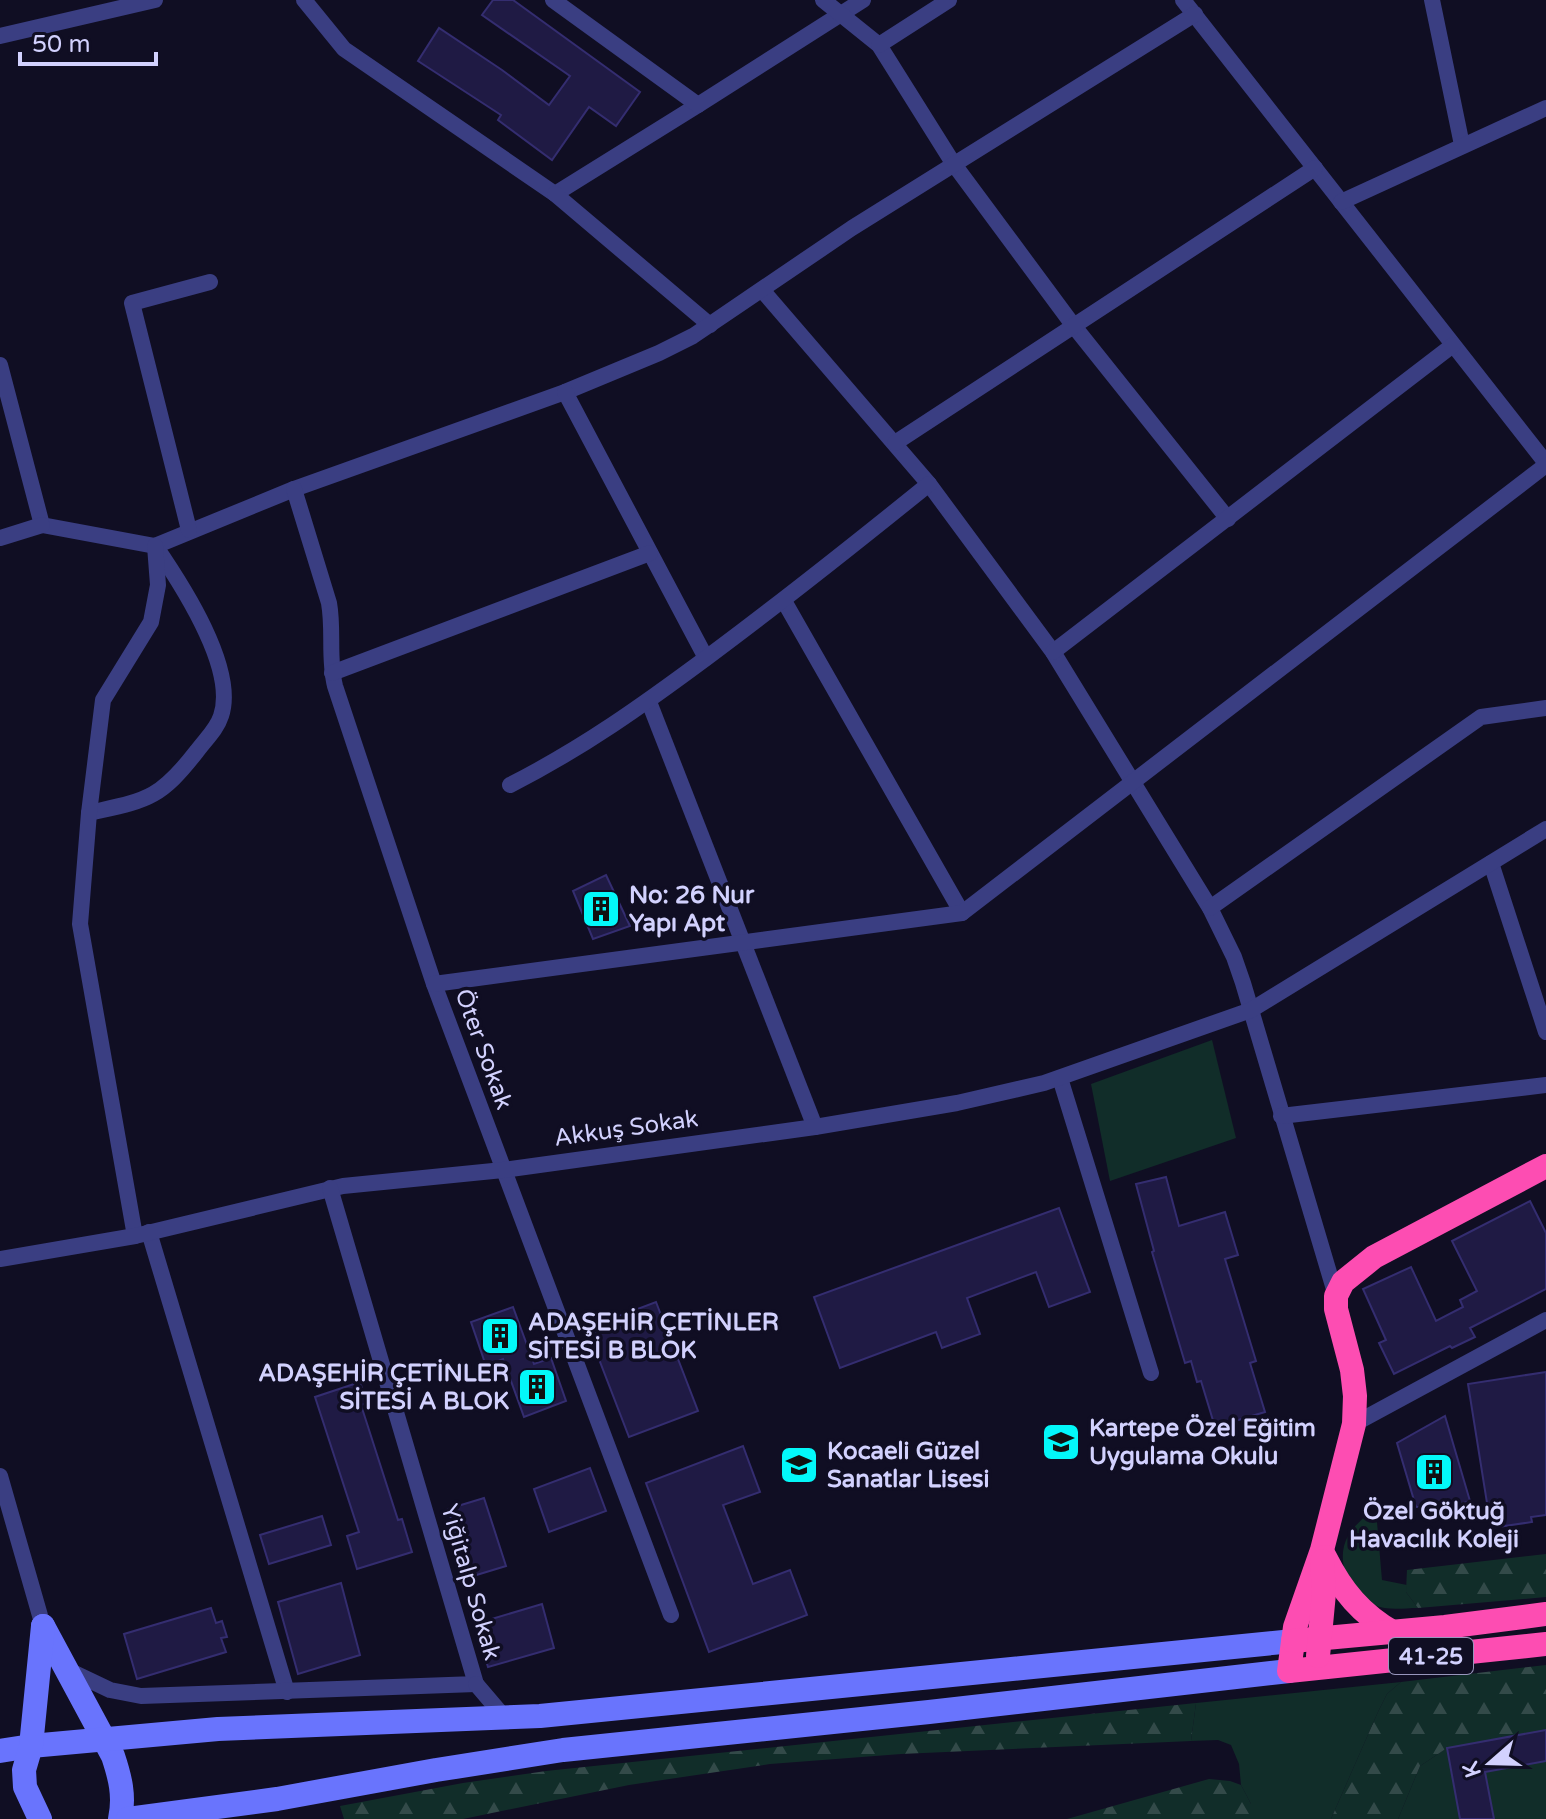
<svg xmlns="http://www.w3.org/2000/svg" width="1546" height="1819" font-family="'Varela Round',sans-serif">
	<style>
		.green { fill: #112d29 }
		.forest { fill: url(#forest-firs) }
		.building { fill: #1f1a44; stroke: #342d70; stroke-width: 2 }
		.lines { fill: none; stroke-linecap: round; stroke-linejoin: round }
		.street { stroke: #3a3e82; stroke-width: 16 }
		.secondary { stroke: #6974fd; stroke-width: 24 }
		.highway { stroke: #fd4db2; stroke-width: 24 }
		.labels { text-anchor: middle; stroke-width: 7; stroke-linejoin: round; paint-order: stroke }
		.shield { fill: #100e23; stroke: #9896bc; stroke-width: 2 }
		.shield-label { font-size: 22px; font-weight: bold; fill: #d2d1fe }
		.poi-label { font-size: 24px; font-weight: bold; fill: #d2d1fe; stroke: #100e23; text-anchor: start }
		.street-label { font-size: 24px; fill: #d2d1fe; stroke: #100e23 }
	</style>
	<defs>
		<pattern id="forest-firs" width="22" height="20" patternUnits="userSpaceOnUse" patternTransform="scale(2)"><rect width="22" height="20" fill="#112d29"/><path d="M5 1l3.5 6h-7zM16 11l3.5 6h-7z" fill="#334a49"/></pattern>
	</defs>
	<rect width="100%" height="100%" fill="#100e23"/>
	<g class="green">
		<polygon points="1212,1040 1236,1138 1110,1181 1091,1084"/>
		<path d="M1372,1516L1377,1522L1382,1580L1407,1585L1406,1592L1418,1608C1404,1608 1387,1611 1374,1605C1350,1594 1334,1561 1348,1536C1351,1529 1359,1523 1364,1517Z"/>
		<polygon points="1401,1682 1387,1694 1378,1712 1331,1819 1251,1819 1251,1804 1241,1785 1239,1764 1231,1745 1218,1740 1191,1741 1196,1703"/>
		<polygon points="1546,1730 1546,1819 1398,1819 1420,1766 1447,1748"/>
	</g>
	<g class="forest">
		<polygon points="1546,1554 1546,1597 1418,1608 1406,1592 1407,1570"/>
		<polygon points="1546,1665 1546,1730 1447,1748 1420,1766 1398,1819 1331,1819 1378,1712 1387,1694 1401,1682"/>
		<polygon points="1196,1703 1191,1741 901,1754 770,1764 629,1785 463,1819 344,1819 340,1806 463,1783 546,1771"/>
		<polygon points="1209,1779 1230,1781 1241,1785 1251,1804 1251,1819 1067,1819"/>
	</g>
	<g class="building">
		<polygon points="493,0 513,0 640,92 616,126 589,107 552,160 498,120 501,115 418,61 439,28 502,70 549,105 570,76 482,15"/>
		<polygon points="606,875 630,926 593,939 573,891"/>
		<polygon points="1166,1177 1179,1226 1225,1212 1238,1255 1225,1259 1256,1361 1250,1363 1265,1412 1215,1427 1201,1381 1197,1382 1191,1361 1185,1363 1152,1252 1154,1251 1136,1184"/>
		<polygon points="1530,1201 1546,1233 1546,1289 1470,1328 1475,1337 1452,1348 1450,1346 1394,1374 1379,1343 1386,1340 1363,1289 1411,1267 1436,1321 1463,1307 1460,1300 1477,1291 1452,1241"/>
		<polygon points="1059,1208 1090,1292 1049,1307 1036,1272 967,1298 980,1334 942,1348 936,1332 840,1368 814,1297"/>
		<polygon points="656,1302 698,1411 629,1437 587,1328"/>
		<polygon points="513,1307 534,1364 551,1358 566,1401 524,1417 503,1359 486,1366 471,1322"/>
		<polygon points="1546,1372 1546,1515 1531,1517 1532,1522 1491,1528 1468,1384"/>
		<polygon points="360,1382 367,1403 361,1405 398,1520 402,1519 412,1552 357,1569 347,1536 359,1532 315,1397"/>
		<polygon points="1445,1416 1470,1501 1458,1505 1416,1507 1397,1443"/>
		<polygon points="743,1446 760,1492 723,1505 753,1584 790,1570 807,1615 709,1652 646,1483"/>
		<polygon points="590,1468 606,1511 549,1532 534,1489"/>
		<polygon points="484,1498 506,1566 470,1577 448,1509"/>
		<polygon points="322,1516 331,1545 269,1564 260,1535"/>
		<polygon points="341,1583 360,1655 298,1674 278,1602"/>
		<polygon points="542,1604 554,1648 488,1667 475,1624"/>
		<polygon points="211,1608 216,1623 222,1621 227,1637 221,1638 226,1652 137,1679 124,1634"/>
		<polygon points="1546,1730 1546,1761 1485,1772 1494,1819 1460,1819 1447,1748"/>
	</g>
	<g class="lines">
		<g class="street">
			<polyline points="304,0 344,49 555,194 698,105"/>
			<polyline points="553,0 698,105 863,0"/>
			<polyline points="823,0 879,45 953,163 1073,325 1228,519"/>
			<polyline points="1183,0 1546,463"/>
			<polyline points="1432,0 1462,145"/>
			<polyline points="0,36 155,0"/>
			<polyline points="879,45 949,0"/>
			<polyline points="555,194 710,325"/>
			<polyline points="1341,202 1546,108"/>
			<polyline points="762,290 929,484 1053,652 1210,908 1234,957 1243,983 1336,1296"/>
			<polyline points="0,365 42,525 155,546 294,489 565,392 659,353 693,336 852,228 1195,14"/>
			<polyline points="565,392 706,658"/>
			<polyline points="895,443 1315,168"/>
			<path d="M294,489L329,603C334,631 328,658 335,686L434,984L671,1615"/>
			<polyline points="189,530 132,303 210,282"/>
			<polyline points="0,538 42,525"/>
			<polyline points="784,601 962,913"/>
			<polyline points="1053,652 1453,345"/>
			<polyline points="332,673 650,553"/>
			<polyline points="649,702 815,1127"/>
			<path d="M510,785C583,748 643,705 709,656C783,601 856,543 929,484"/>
			<path d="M89,813C147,800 159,800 197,751C205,740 217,729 221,716C237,669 182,585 156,547"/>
			<polyline points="1491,863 1546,1032"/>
			<polyline points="1210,908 1481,717 1546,708"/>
			<polyline points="434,984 962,913 1546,465"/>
			<polyline points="1060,1078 1151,1373"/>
			<polyline points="1281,1116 1546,1085"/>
			<polyline points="149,1232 287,1692"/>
			<polyline points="135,1236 80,924 89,813 103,700 151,622 158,585 155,546"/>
			<polyline points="0,1259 135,1236 343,1186 503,1170 815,1127 957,1103 1044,1083 1251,1010 1546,829"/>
			<polyline points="1354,1424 1546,1320"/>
			<polyline points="0,1476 43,1626"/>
			<polyline points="68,1670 110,1690 141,1696 476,1684 330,1188"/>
			<polyline points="476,1684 505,1718"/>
		</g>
		<g class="secondary">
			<path d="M43,1626L113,1756C120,1777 125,1796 120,1819"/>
			<polyline points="0,1751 31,1746 218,1729 540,1716 1293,1641"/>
			<polyline points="40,1819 25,1787 24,1770 31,1746 43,1626"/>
			<polyline points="128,1819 277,1799 436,1770 563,1750 929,1712 1289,1671"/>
		</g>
		<g class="highway">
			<polyline points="1546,1166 1374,1257 1343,1282 1336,1296 1336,1309 1352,1370 1355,1396 1354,1424 1322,1550 1295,1627 1289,1671 1546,1644"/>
			<path d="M1325,1557C1342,1591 1361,1614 1394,1633"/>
			<polyline points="1293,1641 1445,1627 1546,1614"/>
			<polyline points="1318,1656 1324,1593 1322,1561"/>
		</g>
	</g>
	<defs>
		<symbol id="building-square" viewBox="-11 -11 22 22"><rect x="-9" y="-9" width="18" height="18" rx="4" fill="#03f8f9" stroke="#100e23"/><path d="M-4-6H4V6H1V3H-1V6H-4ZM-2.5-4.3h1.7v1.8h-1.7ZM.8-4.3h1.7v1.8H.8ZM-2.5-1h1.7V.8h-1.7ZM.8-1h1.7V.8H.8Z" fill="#111"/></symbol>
		<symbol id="school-square" viewBox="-11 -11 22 22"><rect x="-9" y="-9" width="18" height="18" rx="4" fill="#03f8f9" stroke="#100e23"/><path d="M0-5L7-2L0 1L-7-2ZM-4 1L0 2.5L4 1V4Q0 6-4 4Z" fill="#111"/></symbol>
	</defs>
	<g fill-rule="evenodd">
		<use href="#building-square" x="579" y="887" width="44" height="44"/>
		<use href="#building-square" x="478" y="1314" width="44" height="44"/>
		<use href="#building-square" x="515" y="1365" width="44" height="44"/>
		<use href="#school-square" x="1039" y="1420" width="44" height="44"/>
		<use href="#school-square" x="777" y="1443" width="44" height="44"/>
		<use href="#building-square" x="1412" y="1450" width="44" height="44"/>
	</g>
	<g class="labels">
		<rect class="shield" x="1389" y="1638" width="84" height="36" rx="6"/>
		<g class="shield-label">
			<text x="1431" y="1664">41-25</text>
		</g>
		<g class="poi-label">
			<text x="629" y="903">No: 26 Nur<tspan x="629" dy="28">Yapı Apt</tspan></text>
			<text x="528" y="1330">ADAŞEHİR ÇETİNLER<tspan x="528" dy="28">SİTESİ B BLOK</tspan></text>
			<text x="509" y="1381" text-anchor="end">ADAŞEHİR ÇETİNLER<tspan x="509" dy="28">SİTESİ A BLOK</tspan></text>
			<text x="1089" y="1436">Kartepe Özel Eğitim<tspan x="1089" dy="28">Uygulama Okulu</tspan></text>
			<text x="827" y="1459">Kocaeli Güzel<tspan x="827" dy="28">Sanatlar Lisesi</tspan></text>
			<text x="1434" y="1519" text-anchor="middle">Özel Göktuğ<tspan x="1434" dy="28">Havacılık Koleji</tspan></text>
		</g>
		<g class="street-label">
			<text transform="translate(484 1049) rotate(70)" y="8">Öter Sokak</text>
			<text transform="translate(626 1128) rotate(-8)" y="8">Akkuş Sokak</text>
			<text transform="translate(471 1582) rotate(74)" y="8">Yiğitalp Sokak</text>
		</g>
	</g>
	<g transform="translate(1490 1763) rotate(250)" stroke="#100e23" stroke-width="6" paint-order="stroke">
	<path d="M0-6L14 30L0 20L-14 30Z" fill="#d2d1fe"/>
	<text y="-12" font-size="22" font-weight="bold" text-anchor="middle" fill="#d2d1fe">K</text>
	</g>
	<path d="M20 52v12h136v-12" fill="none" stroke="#d2d1fe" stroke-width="4"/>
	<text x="32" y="52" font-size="24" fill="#d2d1fe" stroke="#100e23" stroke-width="6" paint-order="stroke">50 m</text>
</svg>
